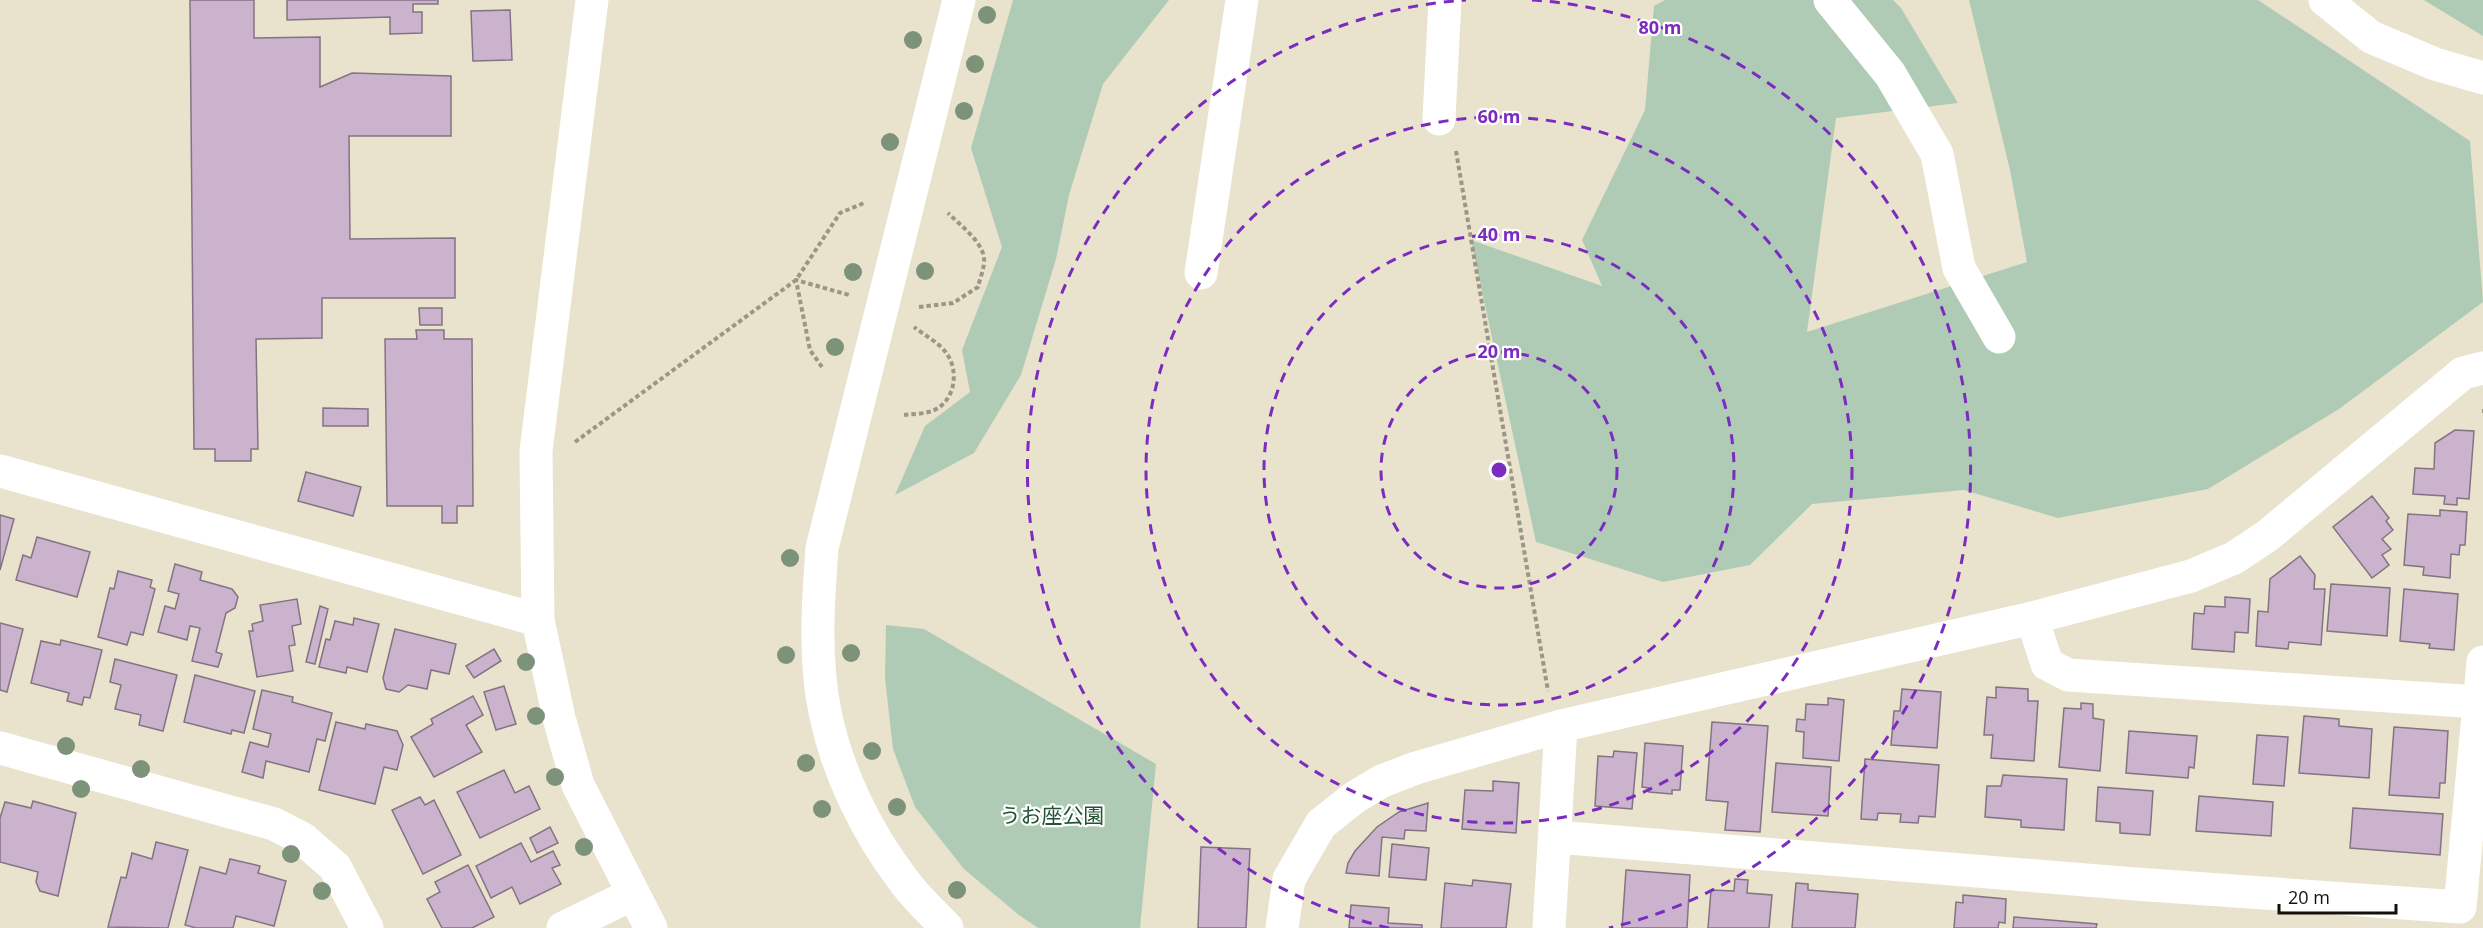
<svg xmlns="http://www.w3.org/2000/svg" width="2483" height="928" font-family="'Open Sans','Noto Sans JP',sans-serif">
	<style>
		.green { fill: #afcbb6 }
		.building { fill: #ccb3cd; stroke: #837483; stroke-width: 1.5 }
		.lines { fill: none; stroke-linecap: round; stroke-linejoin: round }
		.path { stroke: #9c9686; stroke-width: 4; stroke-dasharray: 4.5 3; stroke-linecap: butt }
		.street { stroke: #fff; stroke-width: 33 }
		.secondary { stroke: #fff; stroke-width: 33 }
		.tree { fill: #7c9379 }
		.ring { fill: none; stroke: #7b2cbf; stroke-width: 3; stroke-dasharray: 10 8 }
		.labels { text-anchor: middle; stroke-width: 4.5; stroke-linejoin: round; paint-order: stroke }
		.park-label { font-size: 21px; fill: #225334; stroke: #fff }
		.centre { fill: #7b2cbf; stroke: #fff; stroke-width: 3 }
		.ring-label { font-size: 18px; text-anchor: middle; font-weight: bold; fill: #7b2cbf; stroke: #fff; stroke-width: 4.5; stroke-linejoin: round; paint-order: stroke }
	</style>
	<rect width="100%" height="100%" fill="#e9e2cd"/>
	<g class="green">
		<polygon points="1013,0 1169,0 1103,84 1069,195 1056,259 1021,375 974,453 895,495 925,426 970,392 962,350 1002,247 971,148"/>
		<polygon points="1665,0 1893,0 1901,8 1958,103 1836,118 1807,332 2027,262 2010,170 1969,0 2258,0 2470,141 2483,302 2339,409 2208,489 2058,518 1964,490 1812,504 1750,565 1663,582 1536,542 1471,240 1602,286 1582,240 1645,110 1654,6"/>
		<polygon points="2424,0 2483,0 2483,36"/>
		<polygon points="886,625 924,629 1156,764 1140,928 1038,928 1019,915 964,869 915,807 893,749 885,678"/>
	</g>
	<g class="building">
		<polygon points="190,0 254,0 254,38 320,37 320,87 352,73 451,76 451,136 349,136 350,239 455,238 455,298 322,298 322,338 256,339 258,449 251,449 251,461 215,461 215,449 194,449"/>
		<polygon points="287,0 438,0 438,4 413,4 413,12 422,12 422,33 390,34 390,17 287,20"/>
		<polygon points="510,10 512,60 473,61 471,11"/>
		<polygon points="419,308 442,308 442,325 420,325"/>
		<polygon points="416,330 444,330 444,339 472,339 473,506 457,506 457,523 442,523 442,506 387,506 385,339 417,339"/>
		<polygon points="323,408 368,409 368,426 323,426"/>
		<polygon points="2455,430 2474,431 2469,499 2457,498 2457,505 2444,504 2445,496 2413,494 2415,468 2434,469 2435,443"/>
		<polygon points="306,472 361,487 353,516 298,501"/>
		<polygon points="2372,496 2389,518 2386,521 2393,530 2382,539 2391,549 2382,555 2389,565 2372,578 2333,527"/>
		<polygon points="2440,510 2467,512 2465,545 2460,545 2459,555 2451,554 2450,578 2423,575 2424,567 2404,565 2408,514 2440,516"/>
		<polygon points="0,515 14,519 0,570"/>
		<polygon points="37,537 90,552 77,597 16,580 23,555 31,558"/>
		<polygon points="2300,556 2315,575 2314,589 2325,589 2321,645 2289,642 2288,649 2256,646 2258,611 2268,612 2270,579"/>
		<polygon points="175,564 202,572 200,580 232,589 238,597 235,608 226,613 216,652 222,654 218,667 192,661 200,628 190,626 187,640 158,632 165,606 175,609 179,594 168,591"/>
		<polygon points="118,571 152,580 150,587 155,589 143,635 131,632 127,645 98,637 110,588 114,589"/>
		<polygon points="2331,584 2390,588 2387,636 2327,631"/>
		<polygon points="2404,589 2458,594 2454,650 2429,648 2430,644 2400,641"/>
		<polygon points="2225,597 2250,599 2248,633 2235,632 2234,652 2192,649 2194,613 2204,614 2205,606 2225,607"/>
		<polygon points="297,599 301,624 292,626 295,645 289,646 293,671 257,677 249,631 253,631 252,624 263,621 260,605"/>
		<polygon points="320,606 328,609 315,664 306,662"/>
		<polygon points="354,618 379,624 367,672 347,667 346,673 319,667 326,639 330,640 335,621 353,625"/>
		<polygon points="0,623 23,629 7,692 0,690"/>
		<polygon points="395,629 456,644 449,674 431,670 427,689 408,685 399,692 386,689 383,678"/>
		<polygon points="61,640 102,650 90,698 84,697 82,705 67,701 69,693 31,683 41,641 60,645"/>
		<polygon points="494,649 501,661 474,678 466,666"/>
		<polygon points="115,659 177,675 163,731 139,725 141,715 115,709 121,685 110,682"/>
		<polygon points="195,675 255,691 244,733 232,730 231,734 184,722"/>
		<polygon points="504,686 516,724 496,730 484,692"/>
		<polygon points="1996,687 2028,689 2028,701 2038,701 2034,761 1991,758 1993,735 1984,735 1987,697 1996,698"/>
		<polygon points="1902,689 1941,692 1937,748 1891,745 1894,711 1900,711"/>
		<polygon points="262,690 293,697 292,702 332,713 325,741 317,739 309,772 266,761 263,778 242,772 250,742 268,747 271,734 253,729"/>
		<polygon points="473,696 483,715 466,725 482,752 434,777 411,737 433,724 431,719"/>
		<polygon points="1828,698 1844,700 1839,761 1803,758 1804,732 1796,731 1797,719 1805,720 1806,704 1828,705"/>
		<polygon points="2081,703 2093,704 2093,718 2104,720 2100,771 2059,767 2064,708 2081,709"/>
		<polygon points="2304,716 2339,719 2339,726 2372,729 2369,778 2299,773"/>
		<polygon points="336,722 365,729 366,724 397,731 403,745 397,770 384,767 375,804 319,790"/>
		<polygon points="1712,722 1768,726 1760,832 1725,830 1728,802 1706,800"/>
		<polygon points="2394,727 2448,731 2445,783 2440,783 2439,798 2389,795"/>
		<polygon points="2129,731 2197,736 2194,768 2189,767 2188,778 2126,773"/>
		<polygon points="2257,735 2288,737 2284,786 2253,784"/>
		<polygon points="1645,743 1683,746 1680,790 1672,790 1672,794 1649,792 1649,788 1642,787"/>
		<polygon points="1614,751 1637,753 1632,809 1595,806 1598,756 1613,757"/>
		<polygon points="1865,759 1939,765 1935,817 1919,816 1918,823 1900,822 1901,814 1878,813 1877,820 1861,819"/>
		<polygon points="1776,763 1831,767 1828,816 1772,812"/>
		<polygon points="504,770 515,793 529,786 540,809 480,838 457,792"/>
		<polygon points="2003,775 2067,779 2064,830 2021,827 2021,820 1985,817 1987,786 2001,786"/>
		<polygon points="1493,781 1519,783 1516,833 1462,829 1465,790 1493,791"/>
		<polygon points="2098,787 2153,791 2150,835 2120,833 2120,823 2096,821"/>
		<polygon points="2199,796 2273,802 2271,836 2196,831"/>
		<polygon points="420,797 425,805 434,800 461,855 423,874 392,810"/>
		<polygon points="33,801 76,813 58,896 40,891 36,882 38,872 0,862 0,818 5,802 31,808"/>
		<polygon points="1428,803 1426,831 1405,830 1404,839 1382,837 1379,876 1346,873 1348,863 1355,851 1377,827 1399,812"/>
		<polygon points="2353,808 2443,814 2440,855 2350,848"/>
		<polygon points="550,827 558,843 537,853 530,838"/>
		<polygon points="156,842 188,850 168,928 108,927 121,877 126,878 132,853 152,859"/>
		<polygon points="521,843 531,862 553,851 560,865 552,868 561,884 520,904 512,887 491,898 476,866"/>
		<polygon points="1392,844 1429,848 1426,880 1389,877"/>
		<polygon points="1201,847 1250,849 1246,928 1198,928"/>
		<polygon points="230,859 260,866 258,873 286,881 274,926 236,916 233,928 196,928 185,925 200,867 226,874"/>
		<polygon points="468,865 494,917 472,928 442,928 427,899 440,892 435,882"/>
		<polygon points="1626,870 1690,875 1687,928 1622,928"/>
		<polygon points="1735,879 1748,880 1747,893 1772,895 1769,928 1708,928 1711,890 1734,891"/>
		<polygon points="1473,880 1511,884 1506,928 1441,928 1445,883 1472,886"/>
		<polygon points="1796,883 1808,884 1808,890 1858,894 1855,928 1792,928"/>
		<polygon points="1963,895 2006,899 2005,923 1999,922 1998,928 1954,928 1956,902 1963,903"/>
		<polygon points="1351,905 1389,908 1388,923 1422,925 1422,928 1349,928"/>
		<polygon points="2014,917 2097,924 2096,928 2013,928"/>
	</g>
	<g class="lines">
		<g class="path">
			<polyline points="1456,151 1548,691"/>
			<path d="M919,307L953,303L978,287C980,278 985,267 984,258C982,241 959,224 948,213"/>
			<polyline points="822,367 810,350 796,280 849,295"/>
			<polyline points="2482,411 2483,411"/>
			<path d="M904,415C913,414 924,414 932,411C954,403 960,373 947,354C940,343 924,335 914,327"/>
			<polyline points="575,442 796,280 840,213 864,203"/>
		</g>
		<g class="street">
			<polyline points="592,0 536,451 538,620 559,718 578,785 651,928"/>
			<polyline points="1830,0 1890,74 1937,154 1959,268 1999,337"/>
			<polyline points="2325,0 2371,37 2435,64 2483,78"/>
			<polyline points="1439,119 1445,0"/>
			<polyline points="1201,273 1242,0"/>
			<polyline points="0,471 538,620"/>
			<polyline points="2032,618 2047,664 2068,675 2479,702"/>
			<polyline points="0,748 274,824 303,839 335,867 367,928"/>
			<polyline points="1556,837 2135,884 2460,907 2483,662"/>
			<polyline points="563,928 633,894"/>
			<polyline points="1282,928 1289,879 1321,824 1355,797 1382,781 1416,768 1561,726 2032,618 2191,576 2234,558 2267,536 2463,373 2483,368"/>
			<polyline points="1549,928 1561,726"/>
		</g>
		<path class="secondary" d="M947,928C933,913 916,898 904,881C867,833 837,772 825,712C814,659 818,602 822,548L959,0"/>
	</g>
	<g class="tree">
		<circle cx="987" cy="15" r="9"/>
		<circle cx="913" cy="40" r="9"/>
		<circle cx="975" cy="64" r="9"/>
		<circle cx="964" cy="111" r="9"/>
		<circle cx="890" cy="142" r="9"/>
		<circle cx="925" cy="271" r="9"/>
		<circle cx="853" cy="272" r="9"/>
		<circle cx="835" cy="347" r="9"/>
		<circle cx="790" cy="558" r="9"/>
		<circle cx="851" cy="653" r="9"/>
		<circle cx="786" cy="655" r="9"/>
		<circle cx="526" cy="662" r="9"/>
		<circle cx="536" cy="716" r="9"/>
		<circle cx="66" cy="746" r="9"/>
		<circle cx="872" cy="751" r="9"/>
		<circle cx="806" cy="763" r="9"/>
		<circle cx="141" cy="769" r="9"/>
		<circle cx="555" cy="777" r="9"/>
		<circle cx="81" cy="789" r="9"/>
		<circle cx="897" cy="807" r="9"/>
		<circle cx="822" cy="809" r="9"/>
		<circle cx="584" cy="847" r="9"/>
		<circle cx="291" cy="854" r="9"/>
		<circle cx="957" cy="890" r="9"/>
		<circle cx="322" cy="891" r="9"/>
	</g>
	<g class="ring">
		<circle cx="1499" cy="470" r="118"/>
		<circle cx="1499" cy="470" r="235"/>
		<circle cx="1499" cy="470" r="353"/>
		<path d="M1389 928A471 471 0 0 1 1466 0M1532 0A471 471 0 0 1 1609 928"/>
	</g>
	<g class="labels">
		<g class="park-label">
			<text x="1052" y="823">うお座公園</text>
		</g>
	</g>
	<circle cx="1499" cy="470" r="9" class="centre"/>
	<g class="ring-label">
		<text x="1660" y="34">80 m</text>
		<text x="1499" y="123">60 m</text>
		<text x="1499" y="241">40 m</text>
		<text x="1499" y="358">20 m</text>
	</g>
	<path d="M2279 904v9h117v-9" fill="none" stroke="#14110a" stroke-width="3"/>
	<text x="2288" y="904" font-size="18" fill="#14110a" stroke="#ffffff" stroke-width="4.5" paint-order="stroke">20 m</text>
</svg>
